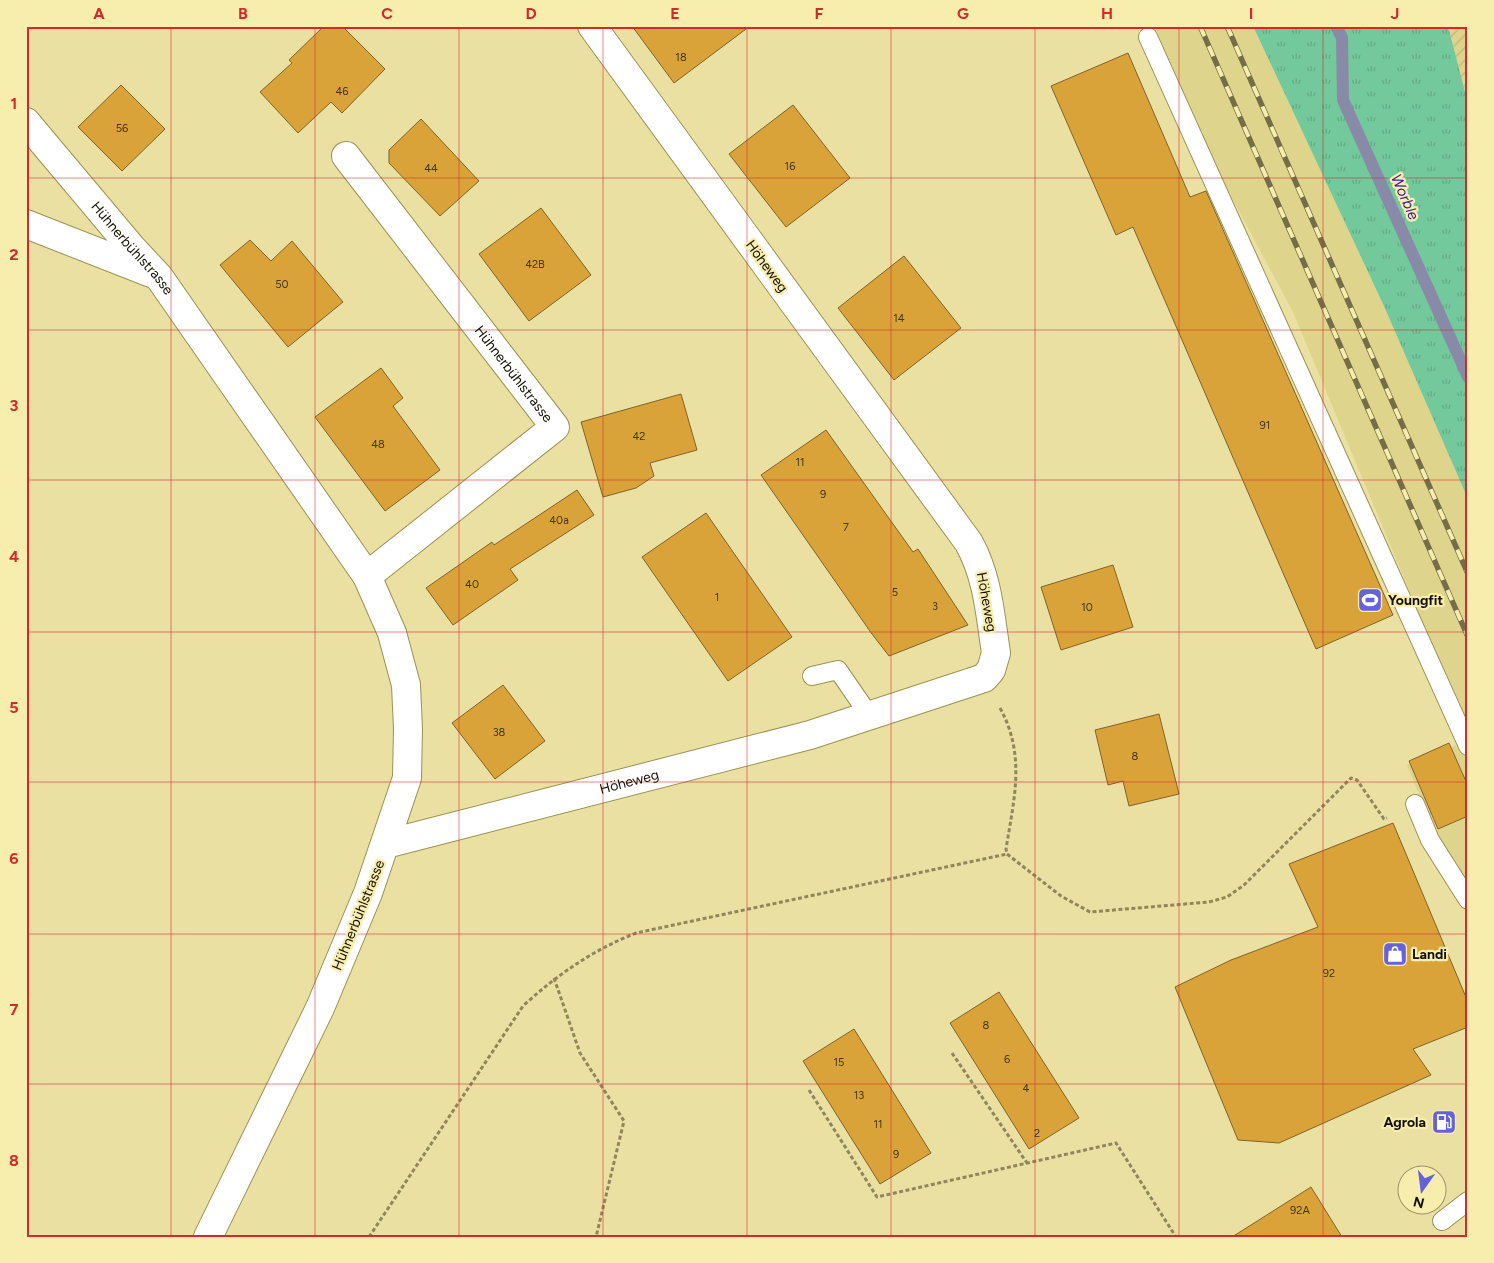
<svg xmlns="http://www.w3.org/2000/svg" width="1494" height="1263" font-family="Figtree,sans-serif">
	<style>
		.built { fill: #dfd48c }
		.industrial { fill: url(#industrial-furrows) }
		.grass { fill: url(#grass-tufts) }
		.lines { fill: none; stroke-linecap: round; stroke-linejoin: round }
		.stream { stroke: #888aa7; stroke-width: 12 }
		.building { fill: #d9a339; stroke: #81622b }
		.lane-casing { stroke: #9b9154; stroke-width: 20 }
		.street-casing { stroke: #9b9154; stroke-width: 30 }
		.path { stroke: #8f875c; stroke-width: 3; stroke-dasharray: 4 2.5; stroke-linecap: butt }
		.lane { stroke: #fff; stroke-width: 18 }
		.street { stroke: #fff; stroke-width: 28 }
		.rail-casing { stroke: #746d48; stroke-width: 5.5 }
		.rail { stroke: #f7edad; stroke-width: 4; stroke-dasharray: 11; stroke-linecap: butt }
		.grid { fill: none; stroke: #d62828; stroke-width: 1; stroke-opacity: 0.55 }
		.labels { text-anchor: middle; stroke-width: 4.5; stroke-linejoin: round; paint-order: stroke }
		.number-label { font-size: 11px; fill: #45340e }
		.street-label { font-size: 14px; fill: #140f00; stroke: #f7edad }
		.poi-label { font-size: 14px; font-weight: bold; fill: #140f00; stroke: #f7edad; text-anchor: start }
		.water-label { font-size: 15px; font-style: italic; fill: #3517a0; stroke: #f7edad }
		.neatline { fill: none; stroke: #d62828; stroke-width: 2 }
		.grid-label { font-size: 16px; text-anchor: middle; font-weight: bold; fill: #d62828 }
	</style>
	<defs>
		<pattern id="industrial-furrows" width="10" height="10" patternUnits="userSpaceOnUse" patternTransform="scale(1.25)"><rect width="10" height="10" fill="#dfd48c"/><path d="M-1 1l2-2M0 10L10 0M9 11l2-2" fill="none" stroke="#beb577"/></pattern>
		<pattern id="grass-tufts" width="24" height="20" patternUnits="userSpaceOnUse" patternTransform="scale(1.25)"><rect width="24" height="20" fill="#73c89c"/><path d="M3 7l-1-3M5 7V3M7 7l1-3M15 17l-1-3M17 17v-4M19 17l1-3" fill="none" stroke="#63ab85"/></pattern>
	</defs>
	<rect width="100%" height="100%" fill="#eae0a1"/>
	<g class="built">
		<polygon points="1140,26 1253,26 1383,304 1468,499 1468,731 1293,312"/>
		<polygon points="1468,740 1468,913 1407,765"/>
	</g>
	<polygon class="industrial" points="1448,26 1468,26 1468,103"/>
	<polygon class="grass" points="1253,26 1448,26 1468,103 1468,499 1383,304"/>
	<g class="lines">
		<polyline class="stream" points="1336,26 1342,38 1343,100 1468,377"/>
	</g>
	<g class="building">
		<polygon points="324,26 342,26 385,69 342,113 331,102 298,133 260,92 292,63 289,60"/>
		<polygon points="632,26 750,26 674,83"/>
		<polygon points="1128,53 1190,197 1206,191 1393,615 1316,649 1133,227 1116,235 1051,86"/>
		<polygon points="121,85 165,129 122,171 78,127"/>
		<polygon points="793,105 850,178 786,227 729,154"/>
		<polygon points="421,119 479,181 440,216 389,163 389,150"/>
		<polygon points="541,208 591,275 529,321 479,254"/>
		<polygon points="250,240 271,261 292,241 343,302 288,347 220,265"/>
		<polygon points="904,256 961,328 894,380 838,308"/>
		<polygon points="381,368 403,398 393,406 440,470 385,511 315,417"/>
		<polygon points="681,394 697,450 650,463 654,476 636,488 603,497 581,422"/>
		<polygon points="826,430 913,552 918,549 968,625 889,656 872,634 761,475"/>
		<polygon points="577,490 594,515 510,569 518,580 453,625 426,588 492,542 494,545"/>
		<polygon points="706,513 792,637 728,681 642,557"/>
		<polygon points="1113,565 1133,627 1061,650 1041,587"/>
		<polygon points="503,685 545,741 495,779 452,723"/>
		<polygon points="1159,714 1179,794 1129,806 1123,781 1108,785 1095,730"/>
		<polygon points="1449,743 1468,786 1468,816 1438,829 1409,761"/>
		<polygon points="1393,823 1468,1002 1468,1027 1413,1049 1431,1075 1279,1143 1238,1140 1175,987 1231,960 1318,927 1289,864"/>
		<polygon points="999,992 1079,1118 1029,1149 950,1023"/>
		<polygon points="854,1029 931,1153 880,1184 803,1061"/>
		<polygon points="1311,1187 1342,1237 1232,1237"/>
	</g>
	<g class="lines">
		<defs>
			<g id="lane">
				<polyline points="1148,37 1468,746"/>
				<polyline points="812,676 838,670 869,715"/>
				<polyline points="1415,804 1430,840 1468,900"/>
				<polyline points="1442,1221 1468,1201"/>
			</g>
			<g id="street">
				<path id="s1" d="M26,122L131,247L159,277L367,576L392,633L406,685L408,729L407,778L368,893L320,1008L208,1237"/>
				<path id="s2" d="M346,156L555,427L367,576"/>
				<polyline points="26,224 151,273"/>
				<path id="s3" d="M386,844L810,735L984,678L991,670L996,653C990,614 988,578 969,543L592,26"/>
			</g>
		</defs>
		<use href="#lane" class="lane-casing"/>
		<use href="#street" class="street-casing"/>
		<g class="path">
			<path d="M1000,708C1026,755 1014,799 1006,849L1007,854L1061,896L1090,912L1209,902L1227,897L1244,885L1351,778L1357,780L1384,819L1387,818"/>
			<polyline points="554,978 580,1053 624,1121 596,1237"/>
			<polyline points="952,1053 1027,1163"/>
			<polyline points="809,1090 877,1197 1116,1143 1176,1237"/>
			<path d="M369,1237L523,1006C558,974 593,950 636,933L1007,854"/>
		</g>
		<use href="#lane" class="lane"/>
		<use href="#street" class="street"/>
		<defs>
			<g id="rail">
				<polyline points="1200,26 1468,637"/>
				<polyline points="1227,26 1468,574"/>
			</g>
		</defs>
		<use href="#rail" class="rail-casing"/>
		<use href="#rail" class="rail"/>
	</g>
	<path class="grid" d="M171,26V1237M315,26V1237M459,26V1237M603,26V1237M747,26V1237M891,26V1237M1035,26V1237M1179,26V1237M1323,26V1237M26,178H1468M26,330H1468M26,480H1468M26,632H1468M26,782H1468M26,934H1468M26,1084H1468"/>
	<defs>
		<symbol id="stadium-square" viewBox="-11 -11 22 22"><rect x="-9" y="-9" width="18" height="18" rx="4" fill="#6562db" stroke="#f7edad"/><path d="M0-5a6.5 5 0 1 0 0 10a6.5 5 0 1 0 0-10ZM-3.5-1.8h7v3.6h-7Z" fill="#fff"/></symbol>
		<symbol id="shop-square" viewBox="-11 -11 22 22"><rect x="-9" y="-9" width="18" height="18" rx="4" fill="#6562db" stroke="#f7edad"/><path d="M-5-2.5h2.3a2.7 3.5 0 0 1 5.4 0H5L5.5 6h-11ZM-1.5-2.5h3a1.5 2.3 0 0 0-3 0Z" fill="#fff"/></symbol>
		<symbol id="fuel-square" viewBox="-11 -11 22 22"><rect x="-9" y="-9" width="18" height="18" rx="4" fill="#6562db" stroke="#f7edad"/><path d="M-5.5-6h7V0h2V4h1.3V-2.5L3-4.5l.8-.8L6-3V5H2.5V1h-1V6h-7ZM-4.2-4.7v3.2H.2V-4.7Z" fill="#fff"/></symbol>
	</defs>
	<g fill-rule="evenodd">
		<use href="#stadium-square" x="1356" y="586" width="28" height="28"/>
		<use href="#shop-square" x="1381" y="940" width="28" height="28"/>
		<use href="#fuel-square" x="1430" y="1108" width="28" height="28"/>
	</g>
	<g class="labels">
		<g class="number-label">
			<text x="681" y="61">18</text>
			<text x="342" y="95">46</text>
			<text x="122" y="132">56</text>
			<text x="790" y="170">16</text>
			<text x="431" y="172">44</text>
			<text x="535" y="268">42B</text>
			<text x="282" y="288">50</text>
			<text x="899" y="322">14</text>
			<text x="1265" y="429">91</text>
			<text x="639" y="440">42</text>
			<text x="378" y="448">48</text>
			<text x="800" y="466">11</text>
			<text x="823" y="498">9</text>
			<text x="559" y="524">40a</text>
			<text x="846" y="531">7</text>
			<text x="472" y="588">40</text>
			<text x="895" y="596">5</text>
			<text x="717" y="601">1</text>
			<text x="935" y="610">3</text>
			<text x="1087" y="611">10</text>
			<text x="499" y="736">38</text>
			<text x="1135" y="760">8</text>
			<text x="1329" y="977">92</text>
			<text x="986" y="1029">8</text>
			<text x="1007" y="1063">6</text>
			<text x="839" y="1066">15</text>
			<text x="1026" y="1092">4</text>
			<text x="859" y="1099">13</text>
			<text x="878" y="1128">11</text>
			<text x="1037" y="1137">2</text>
			<text x="896" y="1158">9</text>
			<text x="1300" y="1214">92A</text>
		</g>
		<g class="street-label">
			<text dy="5" stroke="none"><textPath href="#s1" startOffset="165">Hühnerbühlstrasse</textPath></text>
			<text transform="translate(767 266) rotate(54)" y="5">Höheweg</text>
			<text dy="5" stroke="none"><textPath href="#s2" startOffset="275">Hühnerbühlstrasse</textPath></text>
			<text transform="translate(987 602) rotate(80)" y="5">Höheweg</text>
			<text dy="5" stroke="none"><textPath href="#s3" startOffset="251">Höheweg</textPath></text>
			<text transform="translate(358 915) rotate(-68)" y="5">Hühnerbühlstrasse</text>
		</g>
		<g class="poi-label">
			<text x="1388" y="605">Youngfit</text>
			<text x="1412" y="959">Landi</text>
			<text x="1426" y="1127" text-anchor="end">Agrola</text>
		</g>
		<g class="water-label">
			<text transform="translate(1405 197) rotate(66)" y="5">Worble</text>
		</g>
	</g>
	<rect width="1494" height="1263" fill="none" stroke="#f7edad" stroke-width="55"/>
	<g transform="translate(1422 1190) rotate(194)"><circle r="24" fill="#f7edad" stroke="#9c9468"/>
	<path d="M0-4L9 19L0 12L-9 19Z" fill="#6562db"/>
	<text y="-8" font-size="14" font-weight="bold" text-anchor="middle" fill="#140f00">N</text>
	</g>
	<rect x="28" y="28" width="1438" height="1208" class="neatline"/>
	<g class="grid-label">
		<text x="99" y="19">A</text>
		<text x="243" y="19">B</text>
		<text x="387" y="19">C</text>
		<text x="531" y="19">D</text>
		<text x="675" y="19">E</text>
		<text x="819" y="19">F</text>
		<text x="963" y="19">G</text>
		<text x="1107" y="19">H</text>
		<text x="1251" y="19">I</text>
		<text x="1395" y="19">J</text>
		<text x="14" y="109">1</text>
		<text x="14" y="260">2</text>
		<text x="14" y="411">3</text>
		<text x="14" y="562">4</text>
		<text x="14" y="713">5</text>
		<text x="14" y="864">6</text>
		<text x="14" y="1015">7</text>
		<text x="14" y="1166">8</text>
	</g>
</svg>
